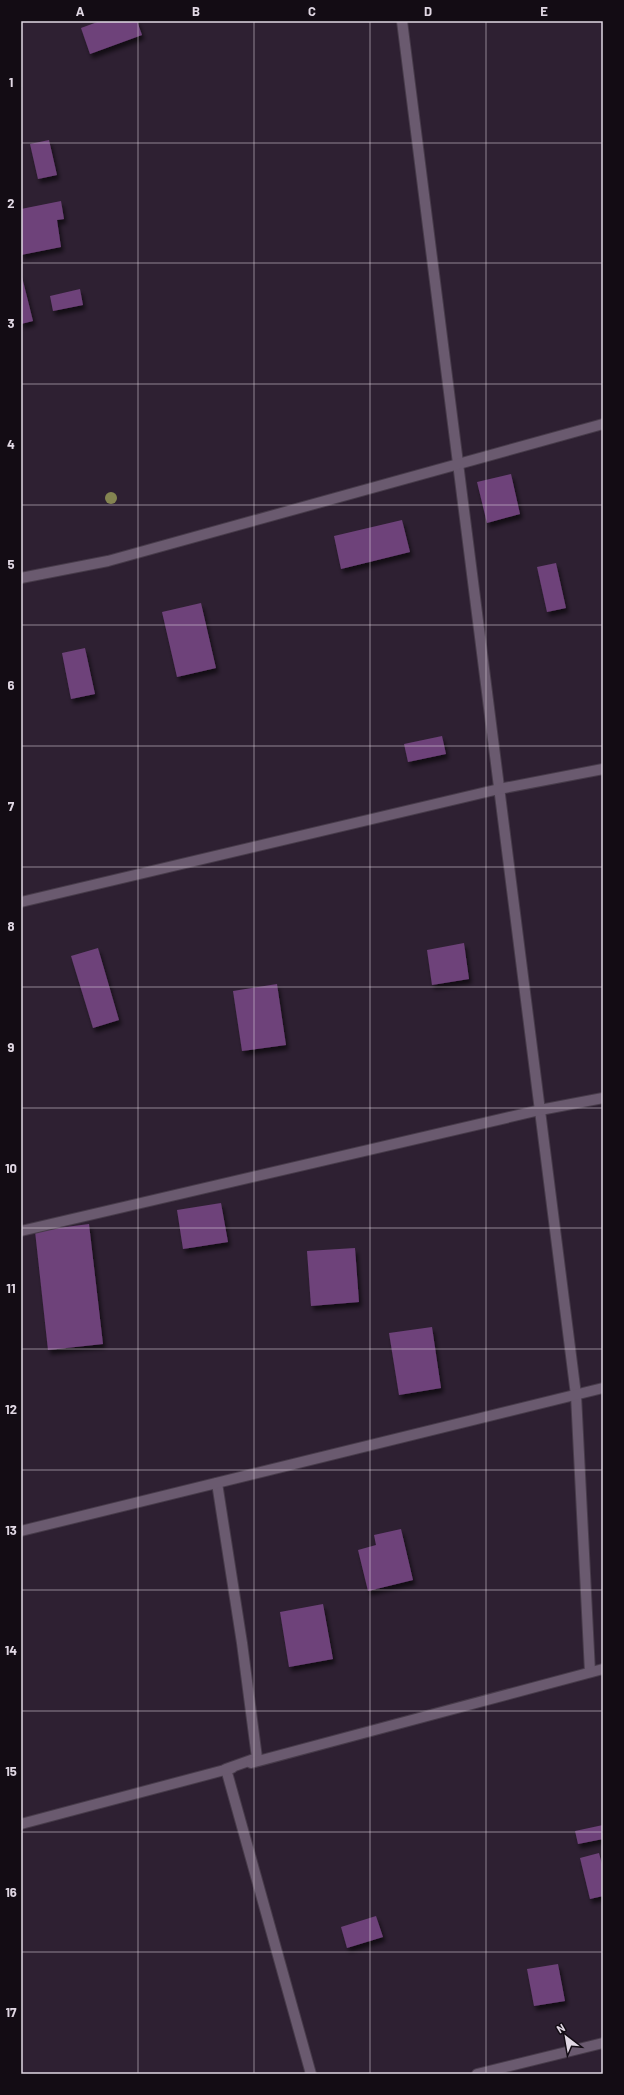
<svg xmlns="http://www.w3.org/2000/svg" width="624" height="2095" font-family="Barlow,sans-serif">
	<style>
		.building { fill: #6e427a; filter: url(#shadow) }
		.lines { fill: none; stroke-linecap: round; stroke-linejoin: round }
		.minor-casing { stroke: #473b4a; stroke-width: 12 }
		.minor { stroke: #6a5a6f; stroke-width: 10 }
		.tree { fill: #848451 }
		.grid { fill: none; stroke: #e1d8e4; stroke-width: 1; stroke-opacity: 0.55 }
		.neatline { fill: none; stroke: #e1d8e4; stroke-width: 1.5 }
		.grid-label { font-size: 13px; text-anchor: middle; font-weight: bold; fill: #e1d8e4 }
	</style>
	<defs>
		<filter id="shadow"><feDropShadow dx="2.5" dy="4.5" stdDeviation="2" flood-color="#0009"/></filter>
	</defs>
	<rect width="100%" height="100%" fill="#2e2032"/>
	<g class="building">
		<polygon points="100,21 137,21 142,35 90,54 81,28"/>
		<polygon points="49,140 57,175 38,179 30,144"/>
		<polygon points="61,201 64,219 57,220 61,247 21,255 21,209"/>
		<polygon points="21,273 33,321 21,324"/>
		<polygon points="80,289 83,305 53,311 50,296"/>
		<polygon points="511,474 520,514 487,523 477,482"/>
		<polygon points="402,520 410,552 341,569 334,536"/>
		<polygon points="556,563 566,608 547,612 537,567"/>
		<polygon points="201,603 216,668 177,677 162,612"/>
		<polygon points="85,648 95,694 71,699 62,653"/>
		<polygon points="442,736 446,754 408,762 404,744"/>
		<polygon points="464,943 469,979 432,985 427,950"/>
		<polygon points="98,948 119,1020 93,1028 71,956"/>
		<polygon points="277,984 286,1045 242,1051 233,991"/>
		<polygon points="221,1203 228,1242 183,1249 177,1210"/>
		<polygon points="89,1224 103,1344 48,1350 35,1231"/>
		<polygon points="355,1248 359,1302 311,1306 307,1251"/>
		<polygon points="432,1327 441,1388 399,1395 389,1333"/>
		<polygon points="401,1529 413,1580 368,1591 358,1550 376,1545 374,1535"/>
		<polygon points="323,1604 333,1659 289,1667 280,1612"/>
		<polygon points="603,1825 603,1839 578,1844 575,1831"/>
		<polygon points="599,1853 603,1868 603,1896 590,1899 580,1858"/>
		<polygon points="376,1916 383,1937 347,1948 341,1927"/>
		<polygon points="558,1964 565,2001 534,2006 527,1969"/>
	</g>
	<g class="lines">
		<defs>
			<g id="minor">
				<polyline points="402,21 576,1395 590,1672"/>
				<polyline points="21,578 108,561 603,424"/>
				<polyline points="21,902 499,789 603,769"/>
				<polyline points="21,1231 540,1110 603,1098"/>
				<polyline points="217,1483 242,1643 257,1758 226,1769 311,2074"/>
				<polyline points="21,1531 603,1388"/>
				<polyline points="251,1763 603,1669"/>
				<polyline points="21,1824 232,1768"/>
				<polyline points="477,2074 603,2043"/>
			</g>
		</defs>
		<use href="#minor" class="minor-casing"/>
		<use href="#minor" class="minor"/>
	</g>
	<circle class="tree" cx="111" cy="498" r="6"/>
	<path class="grid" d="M138,21V2074M254,21V2074M370,21V2074M486,21V2074M21,143H603M21,263H603M21,384H603M21,505H603M21,625H603M21,746H603M21,867H603M21,987H603M21,1108H603M21,1228H603M21,1349H603M21,1470H603M21,1590H603M21,1711H603M21,1832H603M21,1952H603"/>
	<rect width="624" height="2095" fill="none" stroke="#130c14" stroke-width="44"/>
	<g transform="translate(566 2037) rotate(329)" stroke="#130c14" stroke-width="3" paint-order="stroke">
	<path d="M0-3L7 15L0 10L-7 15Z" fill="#e1d8e4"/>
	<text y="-6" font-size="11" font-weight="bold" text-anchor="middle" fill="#e1d8e4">N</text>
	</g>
	<rect x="22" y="22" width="580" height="2051" class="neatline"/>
	<g class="grid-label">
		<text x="80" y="16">A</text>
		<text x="196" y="16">B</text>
		<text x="312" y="16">C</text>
		<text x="428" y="16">D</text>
		<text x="544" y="16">E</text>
		<text x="11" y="87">1</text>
		<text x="11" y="208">2</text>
		<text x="11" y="328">3</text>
		<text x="11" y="449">4</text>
		<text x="11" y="569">5</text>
		<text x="11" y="690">6</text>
		<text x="11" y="811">7</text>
		<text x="11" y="931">8</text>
		<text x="11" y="1052">9</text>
		<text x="11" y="1173">10</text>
		<text x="11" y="1293">11</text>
		<text x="11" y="1414">12</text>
		<text x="11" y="1535">13</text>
		<text x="11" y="1655">14</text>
		<text x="11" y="1776">15</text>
		<text x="11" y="1897">16</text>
		<text x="11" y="2017">17</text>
	</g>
</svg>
